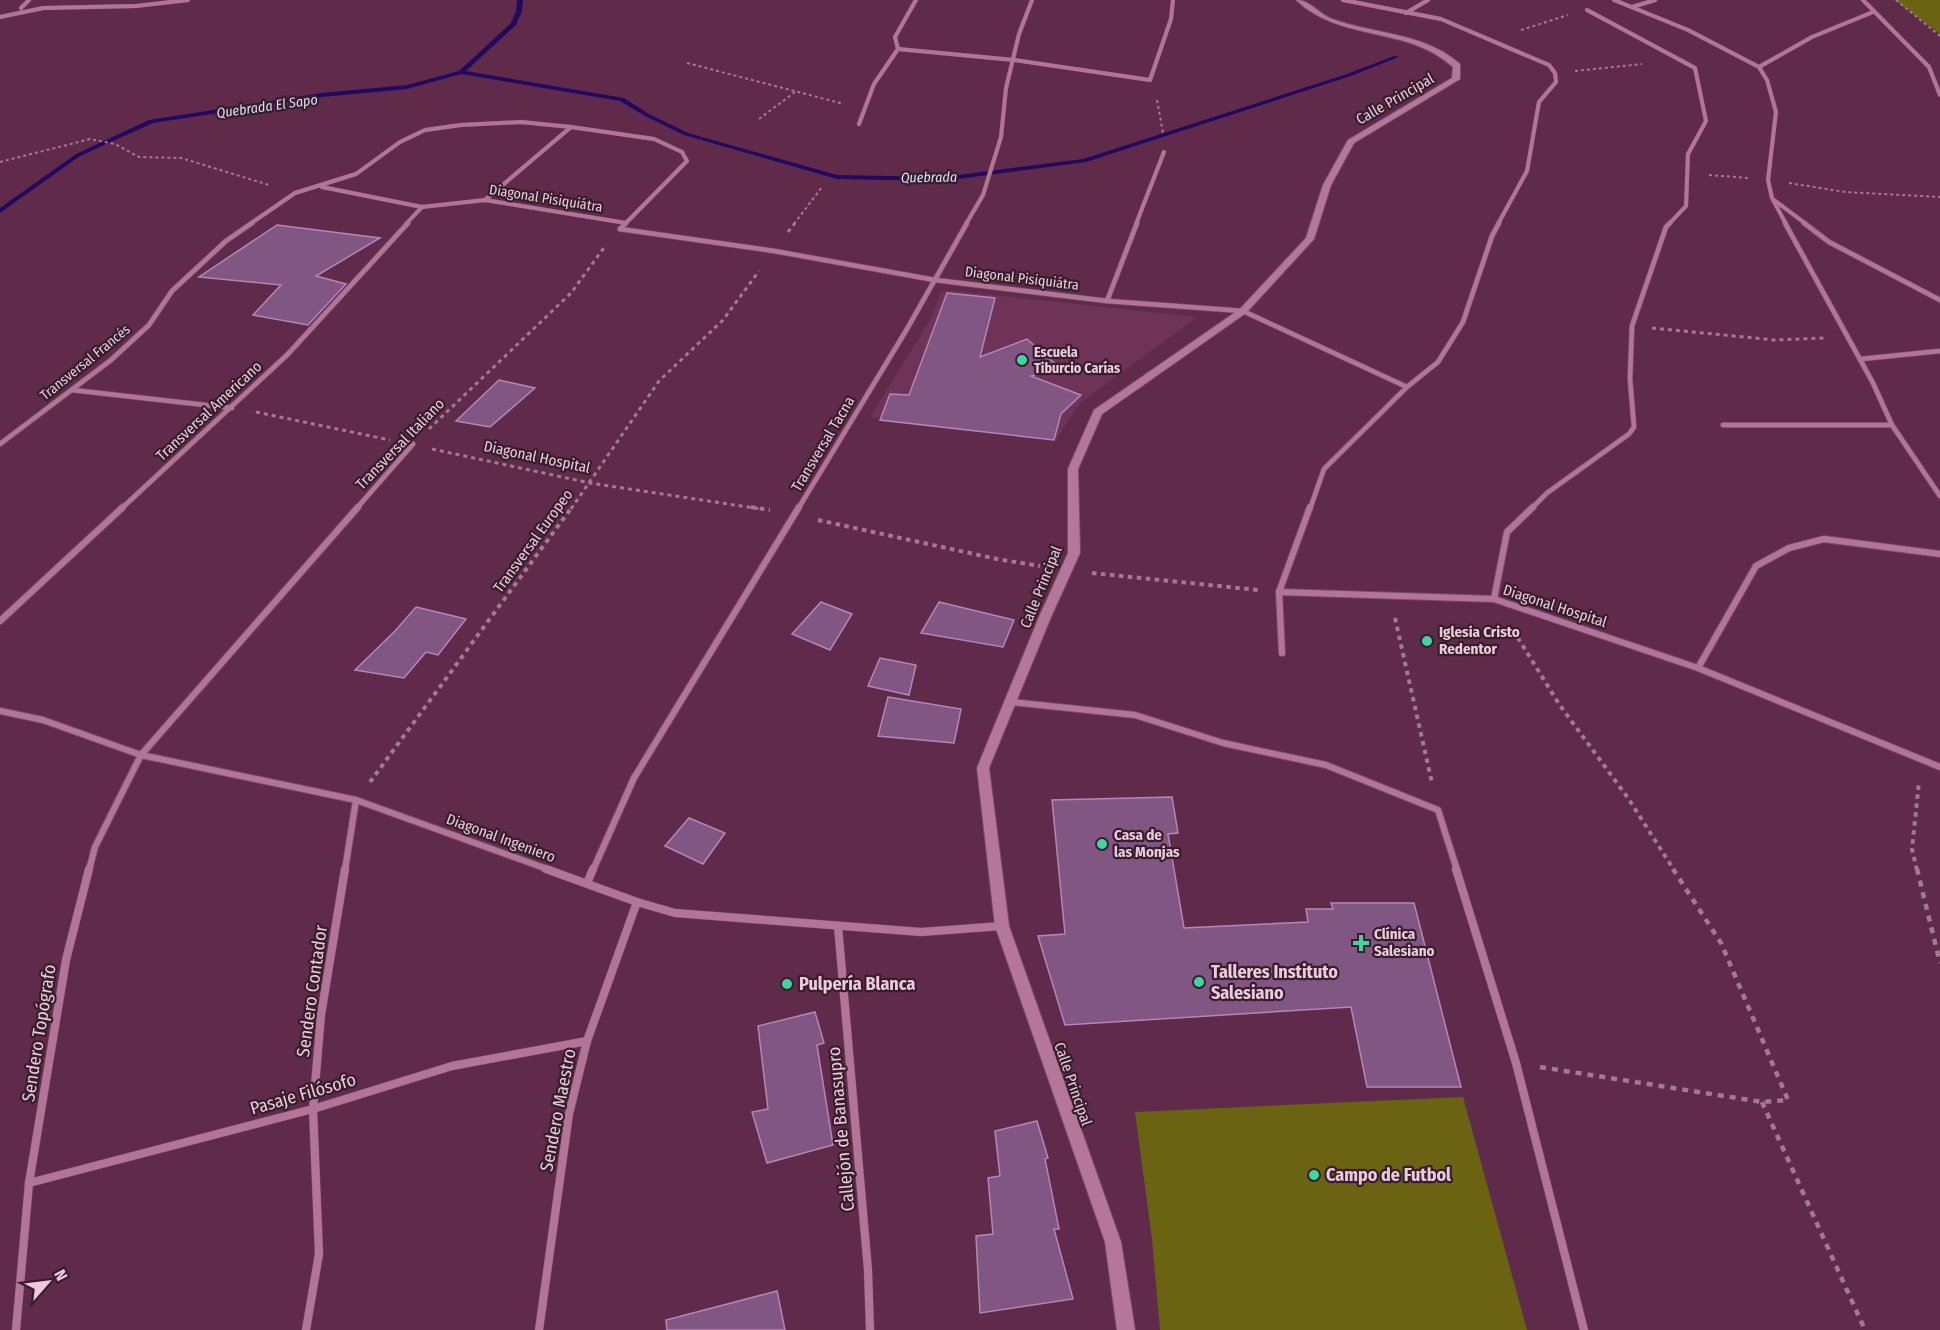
<svg xmlns="http://www.w3.org/2000/svg" width="1940" height="1330" font-family="'Fira Sans Condensed',sans-serif">
	<style>
		.built { fill: #6f3357 }
		.green { fill: #696312 }
		.lines { fill: none; stroke-linecap: round; stroke-linejoin: round }
		.stream { fill: #22095e; fill-rule: evenodd }
		.building { fill: #815683; stroke: #b586b7; stroke-width: 1.5 }
		.street-far3-casing { stroke: #794c68; stroke-width: 4.5 }
		.street-far2-casing { stroke: #794c68; stroke-width: 6 }
		.street-far1-casing { stroke: #794c68; stroke-width: 8 }
		.street-casing { stroke: #794c68; stroke-width: 9 }
		.secondary-casing { stroke: #794c68; stroke-width: 2 }
		.path-far3 { stroke: #a47992; stroke-width: 2; stroke-dasharray: 3 3; stroke-linecap: butt }
		.path-far2 { stroke: #a47992; stroke-width: 3; stroke-dasharray: 4 4; stroke-linecap: butt }
		.path-far1 { stroke: #a47992; stroke-width: 4; stroke-dasharray: 4.5 4.5; stroke-linecap: butt }
		.path { stroke: #a47992; stroke-width: 4.5; stroke-dasharray: 6 6; stroke-linecap: butt }
		.street-far3 { stroke: #b27597; stroke-width: 4 }
		.street-far2 { stroke: #b27597; stroke-width: 4.5 }
		.street-far1 { stroke: #b27597; stroke-width: 6 }
		.street { stroke: #b27597; stroke-width: 8 }
		.secondary { fill: #b47699; fill-rule: evenodd }
		.poi-dot { fill: #41d4a1; stroke: #371e2c; stroke-width: 2 }
		.labels { text-anchor: middle; stroke-width: 4.5; stroke-linejoin: round; paint-order: stroke }
		.far-water-label { font-size: 14px; font-style: italic; fill: #dfdff7; stroke: #371e2c }
		.far-street-label { font-size: 14px; fill: #eccadc; stroke: #371e2c }
		.far-poi-label { font-size: 14px; font-weight: bold; fill: #eccadc; stroke: #371e2c; text-anchor: start }
		.street-label { font-size: 15px; fill: #eccadc; stroke: #371e2c }
		.poi-label { font-size: 15px; font-weight: bold; fill: #eccadc; stroke: #371e2c; text-anchor: start }
		.near-poi-label { font-size: 18px; font-weight: bold; fill: #eccadc; stroke: #371e2c; text-anchor: start }
		.near-street-label { font-size: 18px; fill: #eccadc; stroke: #371e2c }
	</style>
	<rect width="100%" height="100%" fill="#602b4b"/>
	<polygon class="built" points="945,290 1197,317 1080,403 1055,441 870,417 932,317 940,293"/>
	<g class="green">
		<polygon points="1895,0 1940,0 1940,34"/>
		<polygon points="1463,1097 1527,1330 1160,1330 1152,1239 1135,1112"/>
	</g>
	<g class="lines">
		<polygon class="stream" points="517,0 523,0 522,11 516,25 466,71 624,98 649,114 688,133 837,175 943,177 1083,159 1347,74 1394,56 1399,57 1351,76 1086,162 943,181 837,179 684,135 645,116 620,101 461,74 407,89 322,97 153,123 80,156 0,213 0,208 76,154 149,120 322,93 407,85 459,71 511,23 516,11"/>
	</g>
	<g class="building">
		<polygon points="277,225 380,238 316,276 346,284 308,325 253,315 281,285 199,277"/>
		<polygon points="947,293 995,298 980,357 1027,339 1059,367 1031,376 1081,395 1061,414 1054,440 880,420 890,394 909,395"/>
		<polygon points="499,380 535,388 490,427 456,421"/>
		<polygon points="821,602 852,614 830,650 792,634"/>
		<polygon points="939,602 1014,620 1003,647 921,633"/>
		<polygon points="416,607 466,619 438,655 426,652 404,678 355,670 395,631"/>
		<polygon points="880,658 916,665 909,695 868,686"/>
		<polygon points="888,697 961,709 954,743 878,736"/>
		<polygon points="1172,797 1178,833 1168,834 1184,928 1308,922 1306,909 1333,909 1331,903 1414,903 1461,1087 1367,1087 1351,1007 1065,1025 1038,936 1065,934 1052,800"/>
		<polygon points="689,818 725,833 703,864 665,846"/>
		<polygon points="815,1012 824,1043 817,1045 833,1145 767,1163 752,1112 768,1109 758,1026"/>
		<polygon points="1037,1121 1048,1158 1045,1159 1059,1229 1054,1229 1073,1299 980,1313 976,1236 993,1234 988,1178 1000,1176 995,1131"/>
		<polygon points="777,1291 785,1330 667,1330 666,1320"/>
	</g>
	<g class="lines">
		<defs>
			<g id="street-far3">
				<polyline points="1343,0 1441,19 1549,65 1555,73 1556,82 1539,102 1527,171 1498,224"/>
				<polyline points="1614,0 1688,30 1759,67 1767,80 1776,112 1768,180 1772,198 1786,224"/>
				<polyline points="1863,0 1929,67 1940,95"/>
				<polyline points="1632,7 1655,0"/>
				<polyline points="21,8 29,0"/>
				<polyline points="1587,10 1695,68 1706,121 1688,154 1686,206 1669,224"/>
				<polyline points="1406,13 1428,0"/>
				<polyline points="0,17 43,8 136,6 188,0"/>
				<polyline points="898,49 1014,60 1150,80 1171,19 1173,0"/>
				<polyline points="1759,67 1812,37 1873,12"/>
				<polyline points="859,124 874,84 898,49 895,37 916,0"/>
				<polyline points="322,187 422,207 485,200 626,223"/>
				<polyline points="485,200 571,127"/>
				<polyline points="1774,200 1806,224"/>
				<polyline points="250,224 295,193 356,174 400,142 425,130 461,125 521,122 571,127 654,139 682,152 687,161 625,224"/>
				<polyline points="406,224 422,207"/>
				<polyline points="966,224 983,195 1001,137 1006,88 1019,34 1032,0"/>
				<polyline points="1136,224 1164,152"/>
			</g>
			<g id="street-far2">
				<polyline points="1785,223 1873,383 1892,425 1940,496"/>
				<polyline points="1804,223 1829,242 1940,300"/>
				<polyline points="620,229 774,251 935,280 1107,301 1243,311 1407,387"/>
				<polyline points="620,229 626,223"/>
				<polyline points="1107,301 1137,223"/>
				<polyline points="1861,359 1940,351"/>
				<polyline points="72,390 232,408"/>
				<polyline points="1723,425 1892,425"/>
				<polyline points="0,444 111,360 149,325 172,291 226,241 252,223"/>
				<polyline points="121,509 288,354 408,223"/>
				<polyline points="356,509 413,444"/>
				<polyline points="798,509 907,329 967,223"/>
				<polyline points="1310,509 1324,469 1407,387 1438,362 1463,322 1492,236 1499,223"/>
				<polyline points="1531,509 1547,493 1629,434 1634,427 1630,379 1632,326 1666,227 1670,223"/>
			</g>
			<g id="street-far1">
				<polyline points="1279,592 1494,599 1698,668 1940,767"/>
				<polyline points="1494,599 1507,532 1533,507"/>
				<polyline points="0,621 123,507"/>
				<polyline points="1282,653 1279,592 1310,507"/>
				<polyline points="1698,668 1756,566 1789,548 1824,539 1940,554"/>
				<polyline points="1012,702 1135,715 1223,743 1326,765 1438,810 1457,870"/>
				<polyline points="0,711 43,720 141,755 356,800 550,870"/>
				<polyline points="89,870 95,847 141,755 358,507"/>
				<polyline points="345,870 356,800"/>
				<polyline points="593,870 634,778 799,507"/>
			</g>
			<g id="street">
				<polyline points="546,869 637,902 675,913 921,932 1002,926"/>
				<polyline points="1456,869 1516,1063 1584,1330"/>
				<polyline points="587,883 593,869"/>
				<polyline points="838,926 868,1270 870,1330"/>
				<polyline points="29,1183 313,1109 452,1066 587,1041"/>
				<polyline points="16,1330 29,1183 66,960 89,869"/>
				<polyline points="306,1330 319,1254 313,1109 321,1015 345,869"/>
				<polyline points="539,1330 569,1114 587,1041 637,902"/>
			</g>
			<path id="secondary" d="M1296,0C1310,0 1319,14 1332,19C1376,35 1423,32 1460,64V79L1354,143L1331,185L1314,239L1246,313L1102,414L1078,469L1080,553L1051,617L989,768L1009,926L1121,1242L1135,1330H1117L1105,1242L995,926L977,768L1039,617L1068,553V469L1094,410L1240,309L1306,238L1323,185L1348,140L1452,78L1453,67C1407,25 1342,43 1296,0Z"/>
		</defs>
		<use href="#street-far3" class="street-far3-casing"/>
		<use href="#street-far2" class="street-far2-casing"/>
		<use href="#street-far1" class="street-far1-casing"/>
		<use href="#street" class="street-casing"/>
		<use href="#secondary" class="secondary-casing"/>
		<g class="path-far3">
			<polyline points="1896,0 1940,36"/>
			<polyline points="1521,30 1568,15"/>
			<polyline points="687,63 844,104"/>
			<polyline points="1575,71 1642,64"/>
			<polyline points="1157,100 1163,133"/>
			<polyline points="759,119 795,92"/>
			<polyline points="0,162 90,139 115,144 139,157 181,158 269,185"/>
			<polyline points="1709,175 1749,178"/>
			<polyline points="1789,183 1845,192 1940,197"/>
			<polyline points="794,224 822,187"/>
		</g>
		<g class="path-far2">
			<polyline points="788,232 795,223"/>
			<polyline points="1652,328 1775,340 1824,338"/>
			<polyline points="256,412 390,440"/>
			<polyline points="429,429 571,293 606,245"/>
			<polyline points="432,449 590,483 761,509"/>
			<polyline points="571,509 659,381 723,320 759,271"/>
		</g>
		<g class="path-far1">
			<polyline points="751,507 770,510"/>
			<polyline points="818,520 997,559 1040,566"/>
			<polyline points="1092,573 1258,590"/>
			<polyline points="1395,618 1432,783"/>
			<polyline points="1513,630 1559,704 1628,798 1674,870"/>
			<polyline points="370,782 572,507"/>
			<polyline points="1917,870 1912,849 1919,782"/>
		</g>
		<g class="path">
			<polyline points="1917,869 1940,963"/>
			<polyline points="1540,1067 1762,1102 1788,1100 1721,943 1673,869"/>
			<polyline points="1762,1102 1865,1330"/>
		</g>
		<use href="#street-far3" class="street-far3"/>
		<use href="#street-far2" class="street-far2"/>
		<use href="#street-far1" class="street-far1"/>
		<use href="#street" class="street"/>
		<use href="#secondary" class="secondary"/>
	</g>
	<g class="poi-dot">
		<circle cx="1022" cy="360" r="6"/>
		<circle cx="1427" cy="641" r="6"/>
		<circle cx="1102" cy="844" r="6"/>
		<path d="M1358 934h6v6h6v6h-6v6h-6v-6h-6v-6h6z"/>
		<circle cx="1199" cy="982" r="6"/>
		<circle cx="787" cy="984" r="6"/>
		<circle cx="1314" cy="1175" r="6"/>
	</g>
	<g class="labels">
		<g class="far-water-label">
			<text transform="translate(267 106) rotate(-8)" y="5">Quebrada El Sapo</text>
			<text transform="translate(929 177) rotate(-1)" y="5">Quebrada</text>
		</g>
		<g class="far-street-label">
			<text transform="translate(546 198) rotate(9)" y="5">Diagonal Pisiquiátra</text>
			<text transform="translate(1022 278) rotate(7)" y="5">Diagonal Pisiquiátra</text>
			<text transform="translate(85 362) rotate(-39)" y="5">Transversal Francés</text>
		</g>
		<g class="far-poi-label">
			<text x="1034" y="357">Escuela<tspan x="1034" dy="16">Tiburcio Carías</tspan></text>
		</g>
		<g class="street-label">
			<text transform="translate(1395 99) rotate(-30)" y="5">Calle Principal</text>
			<text transform="translate(209 411) rotate(-43)" y="5">Transversal Americano</text>
			<text transform="translate(400 444) rotate(-46)" y="5">Transversal Italiano</text>
			<text transform="translate(823 444) rotate(-59)" y="5">Transversal Tacna</text>
			<text transform="translate(537 457) rotate(12)" y="5">Diagonal Hospital</text>
			<text transform="translate(533 541) rotate(-54)" y="5">Transversal Europeo</text>
			<text transform="translate(1041 587) rotate(-68)" y="5">Calle Principal</text>
			<text transform="translate(1555 606) rotate(18)" y="5">Diagonal Hospital</text>
			<text transform="translate(501 838) rotate(20)" y="5">Diagonal Ingeniero</text>
			<text transform="translate(1073 1084) rotate(71)" y="5">Calle Principal</text>
		</g>
		<g class="poi-label">
			<text x="1439" y="637">Iglesia Cristo<tspan x="1439" dy="17">Redentor</tspan></text>
			<text x="1114" y="840">Casa de<tspan x="1114" dy="17">las Monjas</tspan></text>
			<text x="1374" y="939">Clínica<tspan x="1374" dy="17">Salesiano</tspan></text>
		</g>
		<g class="near-poi-label">
			<text x="1211" y="978">Talleres Instituto<tspan x="1211" dy="21">Salesiano</tspan></text>
			<text x="799" y="990">Pulpería Blanca</text>
			<text x="1326" y="1181">Campo de Futbol</text>
		</g>
		<g class="near-street-label">
			<text transform="translate(312 991) rotate(-82)" y="6">Sendero Contador</text>
			<text transform="translate(39 1033) rotate(-81)" y="6">Sendero Topógrafo</text>
			<text transform="translate(303 1094) rotate(-16)" y="6">Pasaje Filósofo</text>
			<text transform="translate(558 1110) rotate(-79)" y="6">Sendero Maestro</text>
			<text transform="translate(841 1129) rotate(-95)" y="6">Callejón de Banasupro</text>
		</g>
	</g>
	<g transform="translate(48 1282) rotate(62)" stroke="#371e2c" stroke-width="4.5" paint-order="stroke">
	<path d="M0-4.5L10 22L0 15L-10 22Z" fill="#eccadc"/>
	<text y="-9" font-size="16" font-weight="bold" text-anchor="middle" fill="#eccadc">N</text>
	</g>
</svg>
